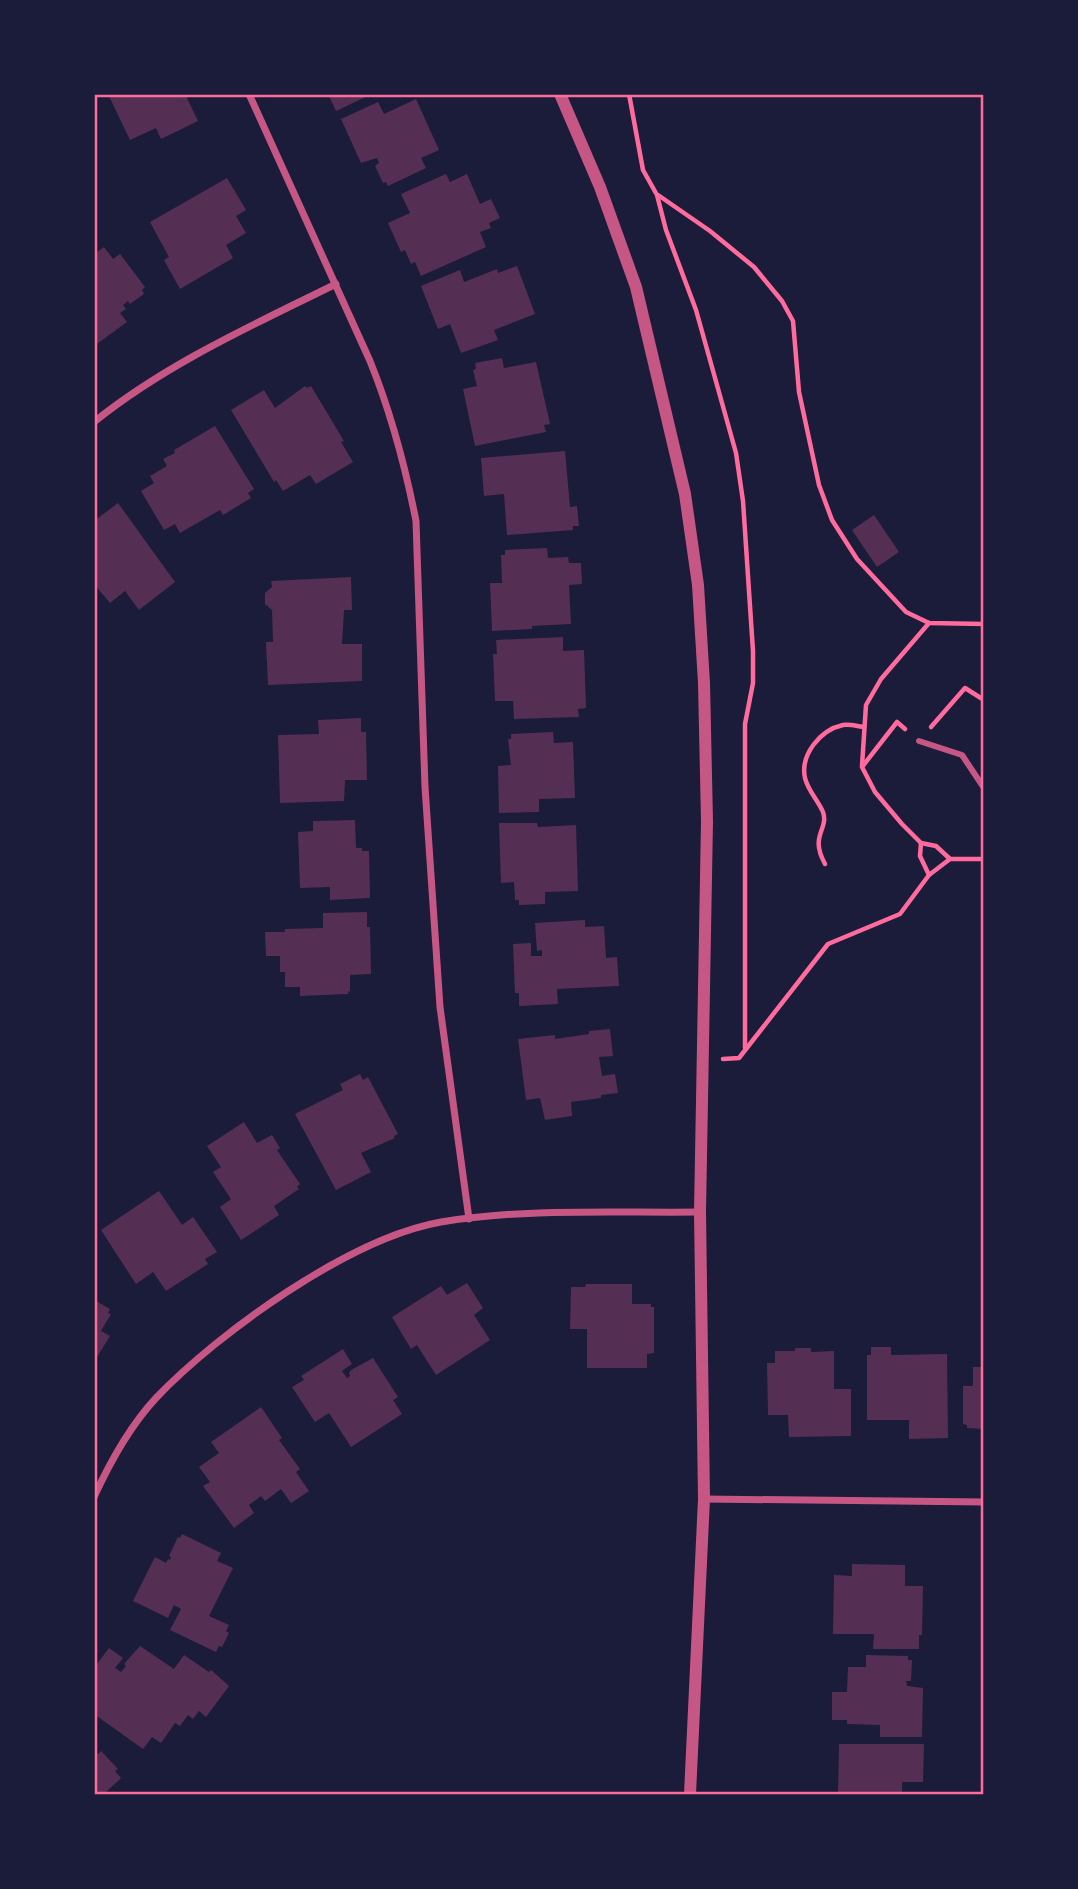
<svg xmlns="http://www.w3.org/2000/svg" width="1078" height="1889" font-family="Figtree,sans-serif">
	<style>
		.building { fill: #542f53 }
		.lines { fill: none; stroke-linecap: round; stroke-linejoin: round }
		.path { stroke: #ff6b9d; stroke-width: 4.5 }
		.pedestrian { stroke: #c65784; stroke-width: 6 }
		.minor { stroke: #c65784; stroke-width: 7 }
		.tertiary { stroke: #c65784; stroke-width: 12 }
		.neatline { fill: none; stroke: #ff6b9d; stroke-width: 2.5 }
	</style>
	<rect width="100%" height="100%" fill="#1b1b3a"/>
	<g class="building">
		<polygon points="108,94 185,94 198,121 161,139 156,128 130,140"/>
		<polygon points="328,94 372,94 336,111"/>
		<polygon points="416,99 439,150 421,158 426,168 388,186 386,182 383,183 375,166 379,163 377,158 361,163 341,119 378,102 384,114"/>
		<polygon points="446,174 450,182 467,174 480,204 491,199 500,218 489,223 491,228 480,232 486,247 421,276 415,262 411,264 405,250 401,252 388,223 410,213 401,194"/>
		<polygon points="227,178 246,210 236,216 246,233 226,245 233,258 180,289 164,260 169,257 150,222"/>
		<polygon points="104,247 113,259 120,254 145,287 142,290 144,294 130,304 128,301 123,305 126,309 120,313 127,322 94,346 94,254"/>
		<polygon points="517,266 535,314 494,330 498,340 461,353 450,324 438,329 421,286 460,270 464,282 497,269 498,273"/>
		<polygon points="502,358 504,368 536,362 550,424 544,425 546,432 475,446 463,389 477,386 473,370 476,369 475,363"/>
		<polygon points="305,386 307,388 311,386 344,441 341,442 353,462 316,484 310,475 283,491 276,480 274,482 231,410 264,390 275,408"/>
		<polygon points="215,426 254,489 248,493 251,498 223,515 220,510 180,533 175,524 164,530 141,491 154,483 150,476 167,466 163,459 175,453 174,450"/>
		<polygon points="565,451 570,507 577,506 579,526 573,526 573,530 507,535 504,494 484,496 481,458"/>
		<polygon points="118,503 175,582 139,610 125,591 110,603 94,584 94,521"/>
		<polygon points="874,515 899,552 877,567 852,530"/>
		<polygon points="547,548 548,558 568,557 569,563 581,563 582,584 569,585 571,624 532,626 532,629 492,631 490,583 502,583 501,555 505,555 505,550"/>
		<polygon points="351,577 352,610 344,610 342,644 362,644 362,681 268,685 266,642 273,642 272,610 265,604 265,593 272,587 271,581"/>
		<polygon points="563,637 563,651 584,650 586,708 578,709 579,717 514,719 513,701 495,701 493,654 497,654 496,640"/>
		<polygon points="361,718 361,732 366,732 367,780 345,780 344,801 280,803 278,735 319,734 318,720"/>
		<polygon points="553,732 554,743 573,742 575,798 539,799 539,812 499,813 498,766 511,765 508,739 511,739 511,734"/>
		<polygon points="355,820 356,848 362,848 362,851 369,851 370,898 330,900 330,887 300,888 298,832 313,831 313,821"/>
		<polygon points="499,823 537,823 538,827 576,825 578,891 545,892 545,904 519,905 519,900 515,900 514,882 501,883"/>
		<polygon points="367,912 367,927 370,927 371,974 350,975 350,992 348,991 348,994 300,996 300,987 285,987 285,972 280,972 280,956 266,956 265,932 285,932 285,929 323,928 323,913"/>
		<polygon points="585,920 585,927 604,926 606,958 617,957 619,986 557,989 558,1004 519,1006 519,993 515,993 513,944 531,943 531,956 542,956 542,950 537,951 535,923"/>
		<polygon points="610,1029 613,1056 599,1057 602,1076 615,1074 618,1093 601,1095 601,1098 571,1102 572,1116 545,1120 540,1098 526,1100 518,1039 555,1035 555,1039 589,1034 589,1031"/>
		<polygon points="360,1074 363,1080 368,1077 398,1134 394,1136 395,1138 361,1153 371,1172 336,1190 295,1114 343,1090 340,1084"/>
		<polygon points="244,1122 257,1143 272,1135 280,1148 277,1150 300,1184 297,1187 299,1189 274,1206 279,1215 241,1240 220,1207 231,1199 213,1172 221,1167 207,1146"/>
		<polygon points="159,1191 182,1225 193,1217 217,1252 205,1259 208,1264 166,1291 153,1272 136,1284 101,1230"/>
		<polygon points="467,1283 483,1308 474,1315 490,1340 436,1375 417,1345 411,1349 392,1317 441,1286 447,1295"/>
		<polygon points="586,1284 632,1284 632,1304 651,1304 651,1307 654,1307 654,1353 647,1354 647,1368 587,1368 587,1329 570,1329 571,1287 585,1287"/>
		<polygon points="94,1300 110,1309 108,1313 111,1314 101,1331 110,1336 94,1362"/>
		<polygon points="871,1347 891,1347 891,1355 947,1354 948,1438 909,1439 909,1420 867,1420 867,1355 871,1355"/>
		<polygon points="795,1348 811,1348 811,1352 834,1351 834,1389 851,1389 851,1436 789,1437 788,1415 768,1415 767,1363 775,1363 775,1351 795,1351"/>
		<polygon points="343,1349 352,1364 342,1371 347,1378 350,1376 349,1373 351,1370 373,1358 398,1397 393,1400 402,1414 351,1447 329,1413 315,1422 292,1387 304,1380 301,1376"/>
		<polygon points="973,1367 984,1367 984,1429 967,1428 967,1425 963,1424 963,1386 973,1386"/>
		<polygon points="261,1407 282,1438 279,1440 300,1469 296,1472 309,1491 291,1503 281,1489 265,1501 261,1496 249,1505 254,1513 234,1528 203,1486 210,1482 199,1467 219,1453 211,1442"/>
		<polygon points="182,1534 221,1553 217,1561 233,1568 209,1616 229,1625 226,1631 229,1633 222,1647 219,1646 216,1652 170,1630 181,1609 174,1605 168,1618 133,1601 155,1557 166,1563 168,1559 170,1560 171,1557 169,1556 178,1537 180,1538"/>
		<polygon points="852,1564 905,1565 905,1586 923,1586 922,1635 919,1635 919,1649 873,1649 874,1634 833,1634 834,1575 852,1576"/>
		<polygon points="140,1646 174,1669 184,1655 209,1672 211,1670 229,1686 206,1717 199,1711 193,1719 188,1715 180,1726 175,1723 161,1743 152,1737 143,1749 94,1714 94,1668 109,1648 123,1658 115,1668 121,1672 126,1666 124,1664"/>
		<polygon points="866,1655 908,1656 908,1660 912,1660 911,1681 906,1681 907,1686 923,1688 922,1737 880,1737 880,1725 847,1724 847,1720 832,1720 832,1692 847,1692 848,1667 866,1667"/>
		<polygon points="839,1744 924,1744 923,1782 902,1782 902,1794 838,1794"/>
		<polygon points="94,1750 98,1754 101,1751 118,1769 115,1771 121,1778 104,1794 94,1794"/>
	</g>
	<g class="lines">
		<g class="path">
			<polyline points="629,94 643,170 657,195 666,230 696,310 736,453 743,501 753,651 753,683 745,724 745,1048"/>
			<polyline points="658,195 710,231 754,267 782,301 793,321 799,392 819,485 832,520 857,559 906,612 929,623 984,624"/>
			<polyline points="931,727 965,688 984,700"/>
			<polyline points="905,729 897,722 862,767 875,792 902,824 921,843 936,846 950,859 984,859"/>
			<polyline points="862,766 866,705 881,679 929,623"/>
			<polyline points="921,843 920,856 929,875"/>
			<path d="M825,864C809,835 829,830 823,812C818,800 808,791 805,778C800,755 820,730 843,725C849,724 857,726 864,727"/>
			<polyline points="723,1059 739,1058 828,944 900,914 929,875 950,859"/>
		</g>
		<polyline class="pedestrian" points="919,741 962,755 984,788"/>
		<g class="minor">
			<path d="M249,94L370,361C391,413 405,465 416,521L425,787L440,1007L469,1219"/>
			<path d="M94,422C166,364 253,325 336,284"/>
			<path d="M94,1497C110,1462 130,1426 156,1398C219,1332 350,1238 441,1222C526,1208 613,1213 700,1212"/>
			<polyline points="704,1499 984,1502"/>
		</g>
		<polyline class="tertiary" points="560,94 600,187 636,287 685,494 698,585 704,683 707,821 700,1212 704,1499 690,1794"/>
	</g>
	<rect width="1078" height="1889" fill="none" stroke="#1b1b3a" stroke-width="192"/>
	<rect x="96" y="96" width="886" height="1697" class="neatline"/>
</svg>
